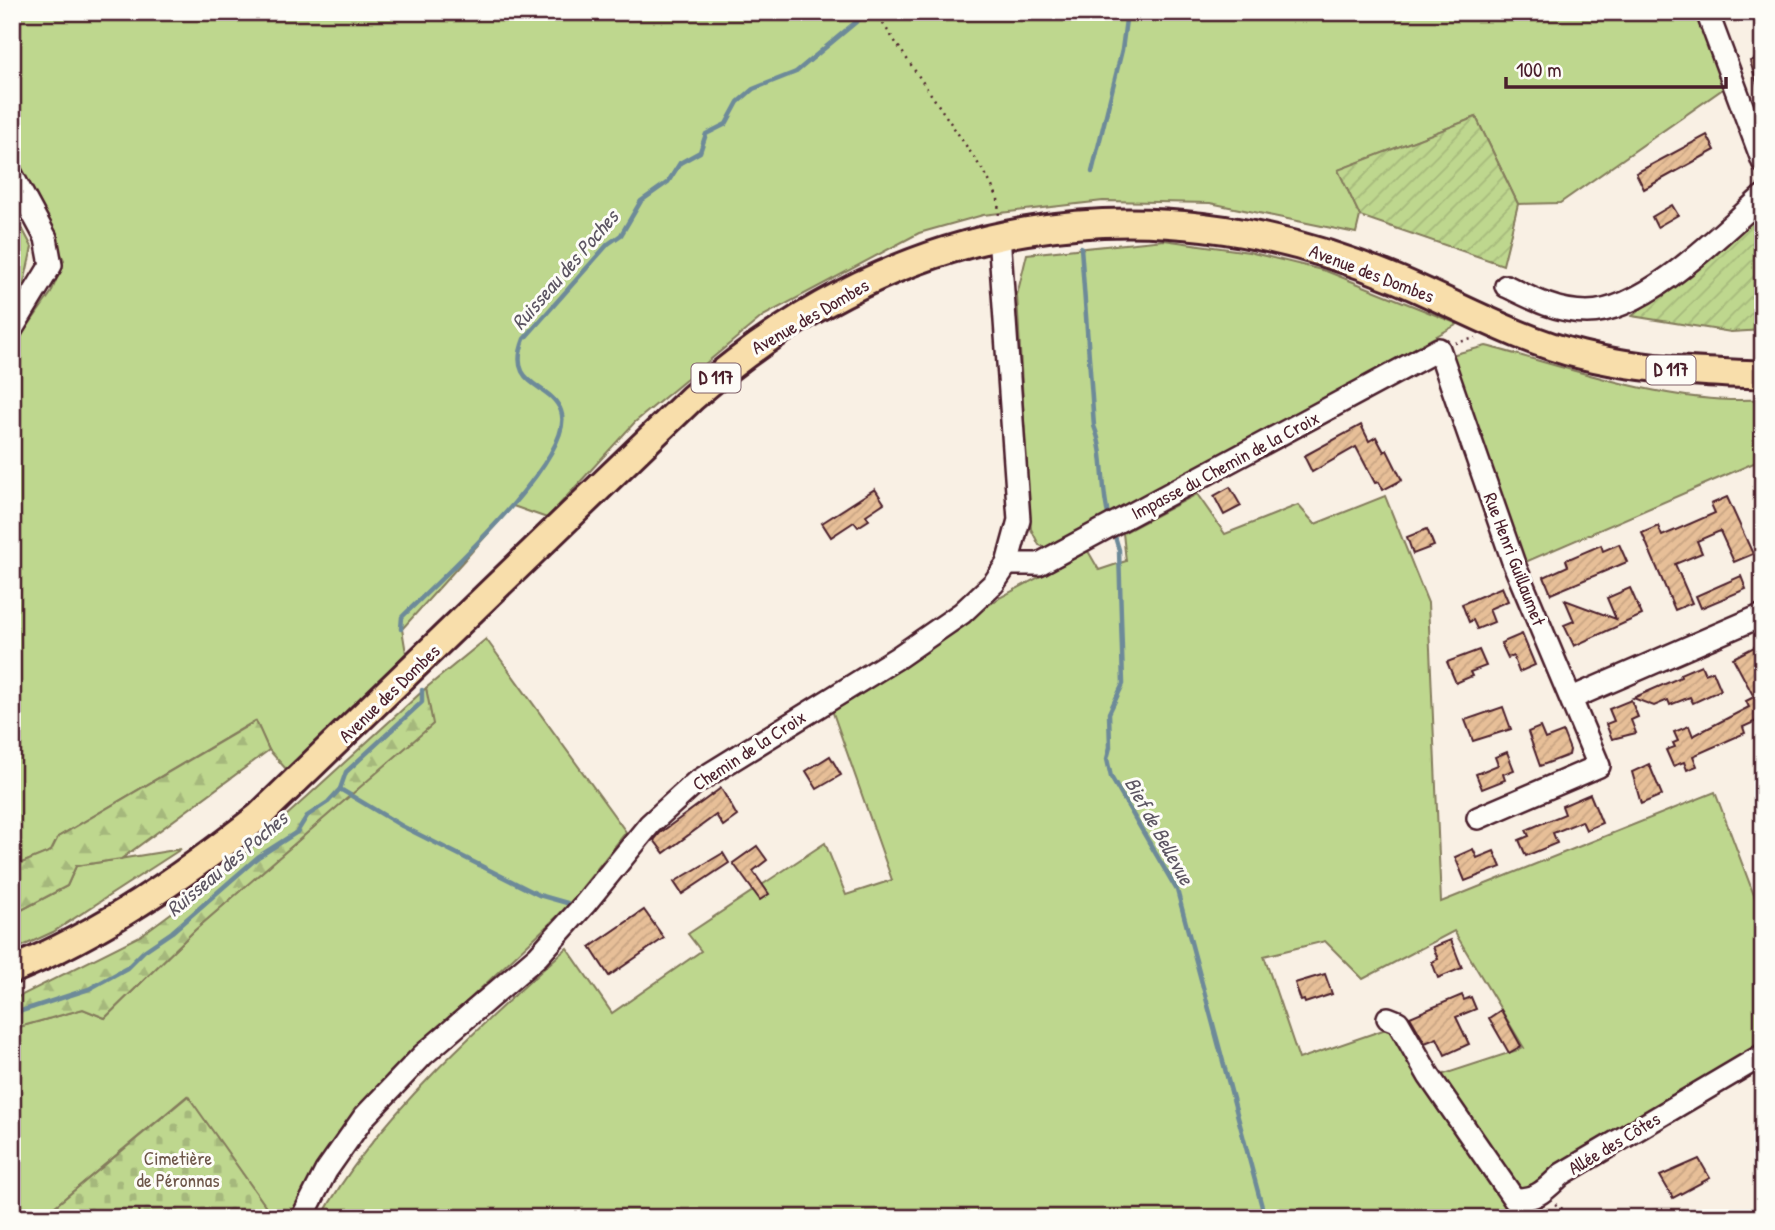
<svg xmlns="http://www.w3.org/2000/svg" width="1775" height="1230" font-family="'Patrick Hand',sans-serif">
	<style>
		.grass { fill: #bed78e; stroke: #847b5c; stroke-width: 2 }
		.forest { fill: url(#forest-firs); stroke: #847b5c; stroke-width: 2 }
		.cemetery { fill: url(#cemetery-stones); stroke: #847b5c; stroke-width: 2 }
		.garden { fill: url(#garden-furrows); stroke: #847b5c; stroke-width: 2 }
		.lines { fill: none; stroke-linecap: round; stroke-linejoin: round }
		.stream { stroke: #6d8a99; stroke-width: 4.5 }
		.building { fill: url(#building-hatch); stroke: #4a1f2b; stroke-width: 2 }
		.minor-casing { stroke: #4a1f2b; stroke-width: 26 }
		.major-casing { stroke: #4a1f2b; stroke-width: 32 }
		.path { stroke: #4a1f2b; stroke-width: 2.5; stroke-dasharray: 2 5; stroke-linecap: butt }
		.minor { stroke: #fdfcf7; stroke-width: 21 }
		.major { stroke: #f8deab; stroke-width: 26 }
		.labels { text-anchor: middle; stroke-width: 6; stroke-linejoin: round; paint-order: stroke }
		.shield { fill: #fdfcf7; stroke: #806168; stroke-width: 2 }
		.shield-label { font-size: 18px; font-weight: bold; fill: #4a1f2b }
		.street-label { font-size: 19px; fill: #4a1f2b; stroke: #fdfcf7 }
		.park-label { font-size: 19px; fill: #6d5649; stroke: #fdfcf7 }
		.water-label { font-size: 21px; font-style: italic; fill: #5c5562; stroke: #fdfcf7 }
	</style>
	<defs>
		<pattern id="forest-firs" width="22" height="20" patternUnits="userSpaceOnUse" patternTransform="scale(1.75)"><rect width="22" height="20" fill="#bed78e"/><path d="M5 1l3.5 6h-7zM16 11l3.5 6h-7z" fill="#a5b87b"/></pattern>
		<pattern id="cemetery-stones" width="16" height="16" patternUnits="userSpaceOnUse" patternTransform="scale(1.75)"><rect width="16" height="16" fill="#bed78e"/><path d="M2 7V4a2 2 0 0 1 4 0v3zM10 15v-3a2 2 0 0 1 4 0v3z" fill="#a5b87b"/></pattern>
		<pattern id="garden-furrows" width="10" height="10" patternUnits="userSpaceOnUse" patternTransform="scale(1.75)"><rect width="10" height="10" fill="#bed78e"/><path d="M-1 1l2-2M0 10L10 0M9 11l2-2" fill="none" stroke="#a5b87b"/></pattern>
		<pattern id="building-hatch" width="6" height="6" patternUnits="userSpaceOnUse" patternTransform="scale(1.75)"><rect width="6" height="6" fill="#e7bf98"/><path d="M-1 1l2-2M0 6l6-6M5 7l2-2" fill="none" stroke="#c8a483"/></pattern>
	</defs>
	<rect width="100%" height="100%" fill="#f9f0e4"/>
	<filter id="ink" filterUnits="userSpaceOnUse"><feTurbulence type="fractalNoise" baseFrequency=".0143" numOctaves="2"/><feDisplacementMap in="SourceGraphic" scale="14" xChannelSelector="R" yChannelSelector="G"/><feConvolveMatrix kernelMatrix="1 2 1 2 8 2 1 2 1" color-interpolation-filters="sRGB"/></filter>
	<g filter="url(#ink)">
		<g class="grass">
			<polygon points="12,12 1702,12 1727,86 1560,203 1518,204 1476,117 1339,170 1360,216 1356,233 1210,203 1103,201 983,215 919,233 763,316 635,422 547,518 513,506 402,629 406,653 341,721 286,769 269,750 255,721 58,837 52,851 12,867 12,349 51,293 64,260 12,159"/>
			<polygon points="12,209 32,247 22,293 12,306"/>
			<polygon points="1164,240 1249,252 1326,271 1458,324 1052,550 1039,545 1031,529 1028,493 1017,295 1027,254"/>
			<path d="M1486,346C1570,368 1677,407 1763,399V459L1521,564L1447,356Z"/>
			<path d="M1197,494L1225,534L1298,505L1315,524L1385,496L1428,603L1441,902L1715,792L1763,919V1047L1525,1188L1516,1187L1438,1076L1524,1048L1454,931L1363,979L1325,941L1264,956L1299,1059L1389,1028L1515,1210L1529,1218H321C374,1120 484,1022 567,948L612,1013L701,951L688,934L825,843L846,895L892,880L832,710L1001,597L1088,551L1099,570L1126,561L1123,533Z"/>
			<polygon points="486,639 626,832 565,909 407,1058 304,1193 292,1218 274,1218 187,1096 41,1218 12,1218 12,1029 83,1009 105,1018 195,930 432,724 426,688"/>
			<polygon points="181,849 53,932 12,951 12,915 67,886 76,866"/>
		</g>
		<g class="forest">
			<polygon points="426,688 433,724 195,930 105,1018 83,1009 12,1029 12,1000 140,936 216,880"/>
			<polygon points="256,721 269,750 121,859 76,866 67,886 12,915 12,867 51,851 58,837"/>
		</g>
		<polygon class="cemetery" points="188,1096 274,1218 41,1218"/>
		<g class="garden">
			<polygon points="1476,117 1518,204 1503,265 1360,216 1338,170"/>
			<polygon points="1763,212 1763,330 1731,332 1632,316"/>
		</g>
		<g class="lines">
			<g class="stream">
				<polyline points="1092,172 1122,50 1127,12"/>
				<path d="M1081,247L1094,426C1106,456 1100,487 1109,518"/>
				<polyline points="1114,533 1119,550 1123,684 1109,713 1110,747 1107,759 1111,777 1177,890 1265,1218"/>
				<path d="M401,629L402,617C435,584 578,457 561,411C551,382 505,388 524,339L608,244L621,235L641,201L668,182L680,163L700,152L706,134L726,124L738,102L753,89L796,72L868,12"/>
				<polyline points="340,789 402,826 539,895 567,903"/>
				<polyline points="12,1014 89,989 127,968 144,951 172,932 258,857 297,832 307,816 328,802 340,789 346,772 422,702 422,690"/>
			</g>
		</g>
		<g class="building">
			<polygon points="1763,56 1763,92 1760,93 1750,61"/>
			<polygon points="1707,135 1715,150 1644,189 1636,173"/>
			<polygon points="1672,205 1678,215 1657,227 1652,217"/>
			<polygon points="1361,425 1369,441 1376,437 1384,452 1387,450 1402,480 1383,490 1379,482 1375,483 1356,447 1312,472 1304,456"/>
			<polygon points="1230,487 1241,506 1224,515 1214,496"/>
			<polygon points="875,489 884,503 866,515 869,520 858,527 854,522 831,537 822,523"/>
			<polygon points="1727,497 1753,554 1734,562 1720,531 1697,541 1702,553 1675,564 1692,603 1675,610 1642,533 1658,526 1662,536 1715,513 1711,504"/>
			<polygon points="1427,529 1434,546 1413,554 1407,537"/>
			<polygon points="1619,544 1627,562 1551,594 1544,577 1568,566 1566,560 1601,545 1603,551"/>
			<polygon points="1741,576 1746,589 1701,608 1696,596"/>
			<polygon points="1502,587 1508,601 1489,609 1494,622 1477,629 1473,620 1469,622 1462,604"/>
			<polygon points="1630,588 1642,615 1574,646 1564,625 1574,621 1565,600 1616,619 1607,598"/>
			<polygon points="1522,634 1535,665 1519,672 1513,656 1508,658 1501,643"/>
			<polygon points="1758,645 1763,655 1763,718 1743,727 1745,733 1693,756 1697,766 1687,770 1684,762 1673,766 1666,750 1675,747 1673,743 1678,741 1674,732 1689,726 1693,736 1749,707 1746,701 1754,697 1733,658"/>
			<polygon points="1479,650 1486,666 1470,672 1472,676 1456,683 1447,662"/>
			<polygon points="1701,665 1705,674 1713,671 1721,690 1693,703 1690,697 1670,705 1668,700 1654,706 1633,698 1681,677 1680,674"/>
			<polygon points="1631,700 1638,717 1631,720 1636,733 1612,739 1606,724 1614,721 1609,709"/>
			<polygon points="1503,707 1511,729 1473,741 1465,720"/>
			<polygon points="1540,727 1545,739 1563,732 1570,750 1569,755 1540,766 1528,732"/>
			<polygon points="1507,752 1514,770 1503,774 1505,780 1482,789 1476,774 1498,765 1495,757"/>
			<polygon points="830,756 841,775 817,789 806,771"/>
			<polygon points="1649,764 1662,795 1641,804 1632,772"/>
			<polygon points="721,788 737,816 723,826 716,815 664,853 654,840 660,833"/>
			<polygon points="1590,794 1602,823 1586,830 1582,821 1553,833 1557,843 1526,856 1519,840 1529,836 1526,830 1565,814 1562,806"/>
			<polygon points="757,846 767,860 753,871 769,894 760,900 733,863"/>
			<polygon points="1473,849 1477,858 1494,851 1501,867 1465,881 1455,857"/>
			<polygon points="723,853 729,863 682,894 674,882"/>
			<polygon points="644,910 664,938 609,976 590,947"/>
			<polygon points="1451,940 1462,968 1438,978 1432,962 1438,959 1433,947"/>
			<polygon points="1325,974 1332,994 1305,1003 1304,1000 1301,1001 1295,983"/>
			<polygon points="1462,995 1464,1000 1471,997 1476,1009 1456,1017 1469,1044 1445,1055 1437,1038 1425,1043 1410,1017"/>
			<polygon points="1501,1010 1521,1046 1509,1053 1489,1018"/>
			<polygon points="1699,1159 1710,1178 1673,1198 1660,1176"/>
		</g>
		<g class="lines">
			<defs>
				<g id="minor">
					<polyline points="1707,12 1763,162"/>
					<polyline points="12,175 46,238 51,265 12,329"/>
					<path d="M1506,286C1532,299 1557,312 1587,312C1645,312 1722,233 1763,196"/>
					<polyline points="1007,564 1039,564 1439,349 1514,564 1599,766 1478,818"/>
					<polyline points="1572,698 1763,615"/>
					<path d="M1388,1018L1398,1022L1429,1076L1514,1199C1538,1200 1546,1189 1562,1174L1763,1055"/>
					<polyline points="302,1218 326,1171 364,1117 423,1055 538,956 584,905 650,824 695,783 897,658 962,613 994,583 1007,564 1019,520 999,235"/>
				</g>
				<path id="major" d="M12,970C102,933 182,877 258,817L692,398C898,218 1141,173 1396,279C1456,304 1516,339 1581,355C1622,365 1664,370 1706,372C1724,373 1744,375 1763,374"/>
			</defs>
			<use href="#minor" class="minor-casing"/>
			<use href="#major" class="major-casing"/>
			<g class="path">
				<polyline points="875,12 986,175 998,198 999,218"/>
				<polyline points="1455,343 1476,338"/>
				<polyline points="1555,1204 1576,1218"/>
				<polyline points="136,1218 141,1207"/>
			</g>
			<use href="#minor" class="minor"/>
			<use href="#major" class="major"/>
		</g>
	</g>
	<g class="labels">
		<g class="shield">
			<rect x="1646.5" y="355.5" width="49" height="29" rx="5"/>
			<rect x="691.5" y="363.5" width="49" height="29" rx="5"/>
		</g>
		<g class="shield-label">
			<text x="1671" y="376">D 117</text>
			<text x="716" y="384">D 117</text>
		</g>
		<g class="street-label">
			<text transform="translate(1372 273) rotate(21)" y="7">Avenue des Dombes</text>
			<text transform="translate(810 316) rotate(-30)" y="7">Avenue des Dombes</text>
			<text transform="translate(1225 465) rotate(-28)" y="7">Impasse du Chemin de la Croix</text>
			<text transform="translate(1515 559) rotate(69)" y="7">Rue Henri Guillaumet</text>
			<text transform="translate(389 693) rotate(-44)" y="7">Avenue des Dombes</text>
			<text transform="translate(749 750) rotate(-33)" y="7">Chemin de la Croix</text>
			<text transform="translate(1614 1143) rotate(-31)" y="7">Allée des Côtes</text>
		</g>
		<g class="park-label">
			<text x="178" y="1165">Cimetière<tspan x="178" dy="22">de Péronnas</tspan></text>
		</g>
		<g class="water-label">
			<text transform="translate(565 270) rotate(-49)" y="7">Ruisseau des Poches</text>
			<text transform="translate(1159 831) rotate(61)" y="7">Bief de Bellevue</text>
			<text transform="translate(227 864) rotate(-40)" y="7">Ruisseau des Poches</text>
		</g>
	</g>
	<rect width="1775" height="1230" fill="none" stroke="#fdfcf7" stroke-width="42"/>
	<rect x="21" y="21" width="1733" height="1188" fill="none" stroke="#4a1f2b" stroke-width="2.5" filter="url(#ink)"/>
	<path d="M1506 77v10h220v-10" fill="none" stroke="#4a1f2b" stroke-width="3.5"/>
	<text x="1516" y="77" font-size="21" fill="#4a1f2b" stroke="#fdfcf7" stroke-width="5" paint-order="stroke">100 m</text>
</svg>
